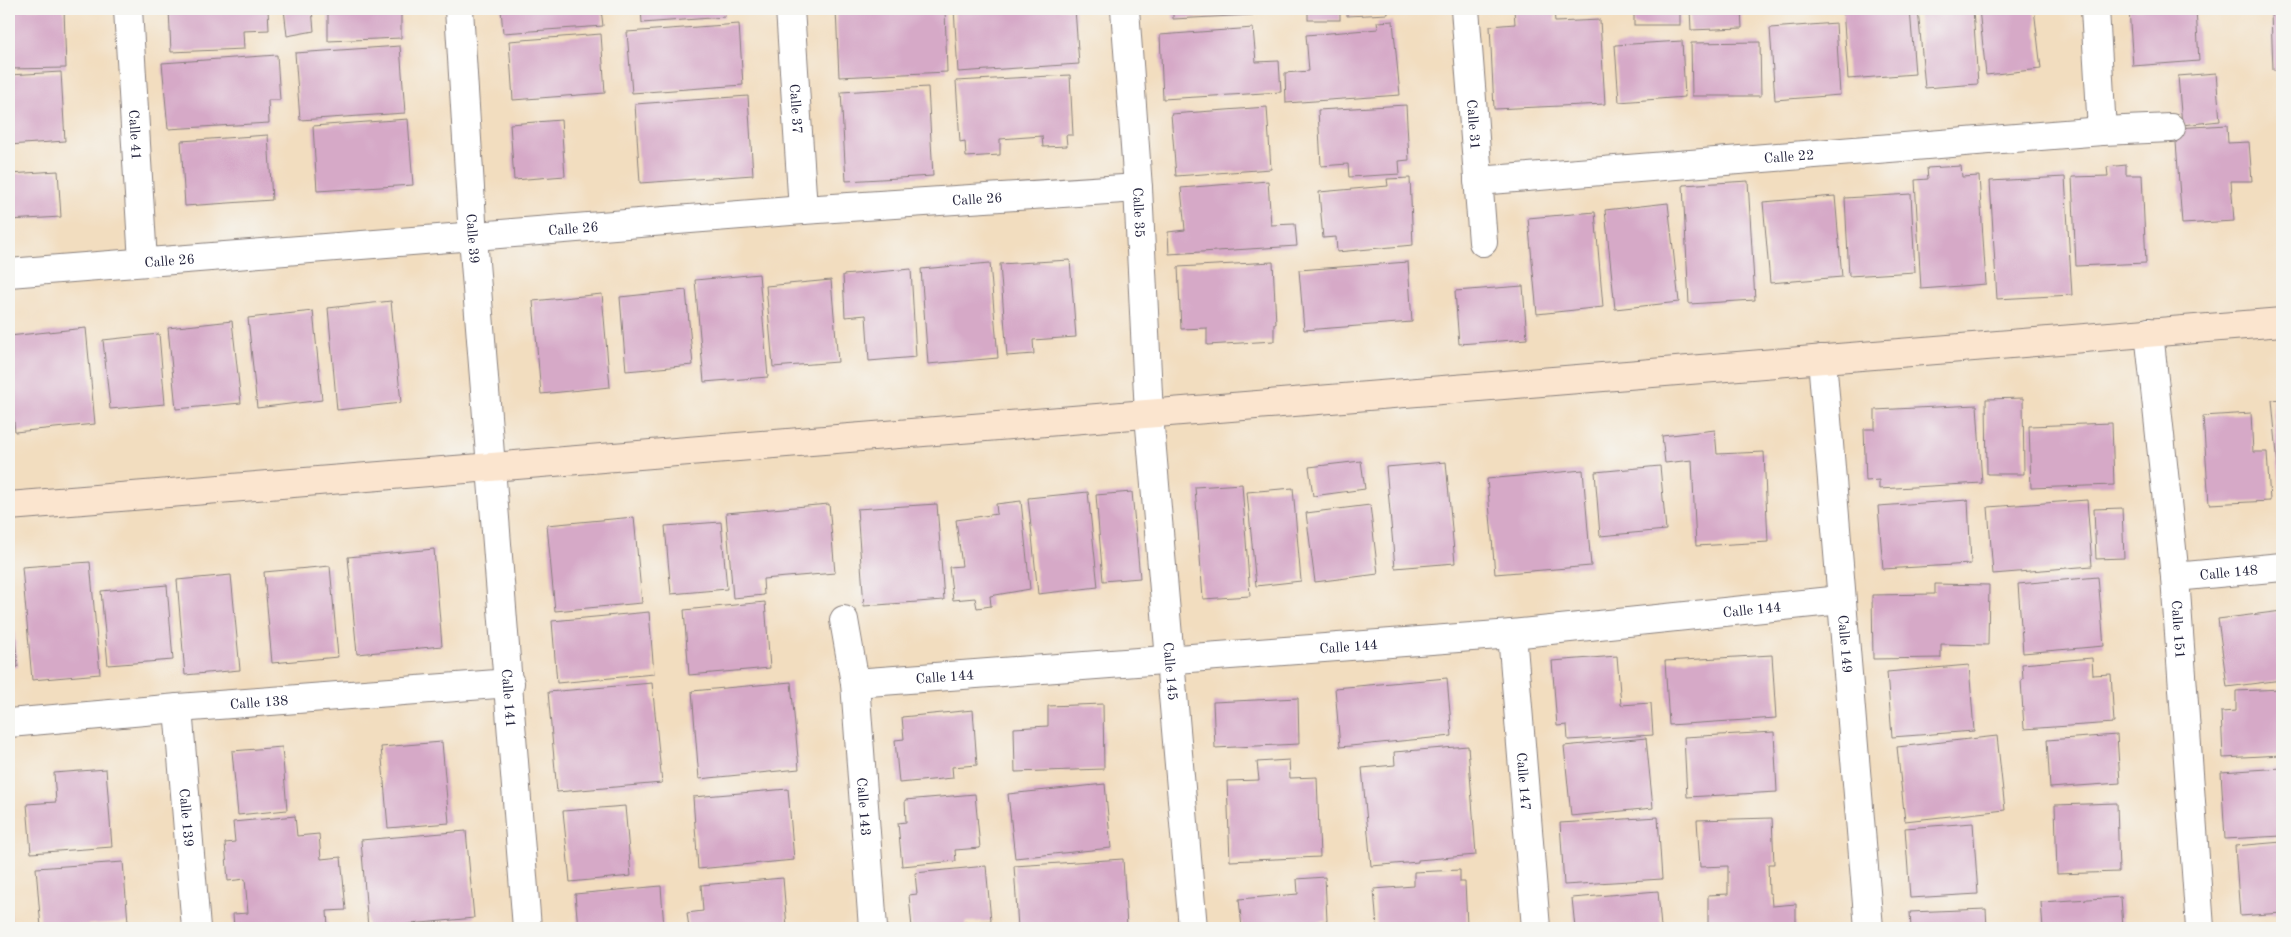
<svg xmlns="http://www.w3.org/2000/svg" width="2291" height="937" font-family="'Old Standard TT',serif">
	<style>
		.building { fill: #d6a9c7 }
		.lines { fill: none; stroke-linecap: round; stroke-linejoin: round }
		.street-casing { stroke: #8a807d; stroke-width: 30 }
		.secondary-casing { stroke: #8a807d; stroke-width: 30 }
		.street { stroke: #fff; stroke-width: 28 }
		.secondary { stroke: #fbe5cf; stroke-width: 28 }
		.labels { text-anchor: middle; stroke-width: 4; stroke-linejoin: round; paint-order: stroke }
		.street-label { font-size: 14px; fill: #22223b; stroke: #f6f6f2 }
	</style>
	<rect width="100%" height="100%" fill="#f6f6f2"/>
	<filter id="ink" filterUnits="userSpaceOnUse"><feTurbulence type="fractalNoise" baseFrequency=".02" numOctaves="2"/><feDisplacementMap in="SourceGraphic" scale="10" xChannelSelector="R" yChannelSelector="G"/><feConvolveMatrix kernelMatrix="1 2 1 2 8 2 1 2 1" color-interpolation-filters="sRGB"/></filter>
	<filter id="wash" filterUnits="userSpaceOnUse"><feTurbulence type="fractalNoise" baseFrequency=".0096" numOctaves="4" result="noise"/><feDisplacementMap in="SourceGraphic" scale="20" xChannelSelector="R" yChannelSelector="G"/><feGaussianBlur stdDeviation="1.12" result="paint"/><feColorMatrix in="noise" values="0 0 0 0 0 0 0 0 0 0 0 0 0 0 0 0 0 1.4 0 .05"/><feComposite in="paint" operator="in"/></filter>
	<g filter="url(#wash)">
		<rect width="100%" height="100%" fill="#f2ddbf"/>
		<g id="blocks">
			<g class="building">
				<polygon points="9,9 64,9 66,68 9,69"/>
				<polygon points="169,9 268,9 269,30 243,31 244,49 171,52"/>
				<polygon points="284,9 312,9 314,31 287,36"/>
				<polygon points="328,9 401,9 401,38 328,41"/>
				<polygon points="501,9 601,9 603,26 503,33"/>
				<polygon points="641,9 724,9 725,17 642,23"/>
				<polygon points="836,9 945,9 947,72 839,77"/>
				<polygon points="954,9 1075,9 1079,64 958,72"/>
				<polygon points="1173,9 1253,9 1253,15 1173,19"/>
				<rect x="1308" y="9" width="32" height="11"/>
				<polygon points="1347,9 1388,9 1388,14 1347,16"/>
				<polygon points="1514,9 1554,9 1555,22 1600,20 1605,104 1494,109 1490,26 1515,24"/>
				<rect x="1634" y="9" width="46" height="16"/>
				<polygon points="1690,9 1741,9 1742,28 1691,30"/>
				<polygon points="1843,9 1910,9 1915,74 1848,79"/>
				<polygon points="1918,9 1973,9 1978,84 1925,88"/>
				<polygon points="1979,9 2034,9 2041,69 1986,75"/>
				<polygon points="2129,9 2196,9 2199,61 2133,66"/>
				<polygon points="2271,13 2282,13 2282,70 2273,70"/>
				<polygon points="1393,21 1400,95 1286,103 1285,73 1309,71 1306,35 1378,29 1377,22"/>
				<polygon points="1836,23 1840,95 1775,100 1770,28"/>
				<polygon points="739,24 743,85 632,93 627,32"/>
				<polygon points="1253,28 1256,62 1279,61 1281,92 1163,99 1160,35"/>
				<polygon points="601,34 605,93 513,100 509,41"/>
				<polygon points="1682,41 1685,97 1619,102 1615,45"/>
				<polygon points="1760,42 1761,96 1692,96 1691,43"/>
				<polygon points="400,46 405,113 300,120 295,53"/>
				<polygon points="277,55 280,100 268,100 269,123 168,129 162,63"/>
				<polygon points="61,72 65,141 9,145 9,75"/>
				<polygon points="2216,73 2220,121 2182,125 2178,76"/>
				<polygon points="1070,75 1073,135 1066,135 1067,146 1043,147 1042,136 1000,139 1000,155 966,157 965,141 960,142 956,81"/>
				<polygon points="928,87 933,176 846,181 841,92"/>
				<polygon points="748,96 753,175 640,183 635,104"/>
				<polygon points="1406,105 1409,160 1399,161 1400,174 1349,177 1348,164 1321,166 1318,110"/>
				<polygon points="1267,107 1271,169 1176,176 1171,114"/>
				<polygon points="408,119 413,185 317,191 313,126"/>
				<polygon points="561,120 565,176 514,180 510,124"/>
				<polygon points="2227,125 2228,143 2249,142 2252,181 2231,181 2234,221 2182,224 2175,128"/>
				<polygon points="268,135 272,200 185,206 181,141"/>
				<polygon points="2126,165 2126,175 2142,175 2146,263 2076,266 2072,177 2108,176 2107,167"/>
				<polygon points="1961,166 1962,177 1979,176 1986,284 1921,289 1915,180 1928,179 1927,168"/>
				<polygon points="58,171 61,217 9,220 9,174"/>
				<polygon points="2065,177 2072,295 1997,299 1990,181"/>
				<polygon points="1410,178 1413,245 1337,252 1336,237 1323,238 1319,192 1388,186 1387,179"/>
				<polygon points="1268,181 1271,225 1295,224 1297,246 1169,254 1168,232 1185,230 1181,188"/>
				<polygon points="1748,181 1755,300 1689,304 1683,185"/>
				<polygon points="1911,194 1915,272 1849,276 1845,198"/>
				<polygon points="1835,196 1842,277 1770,283 1763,202"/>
				<polygon points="1668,203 1679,302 1615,309 1605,210"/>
				<polygon points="1595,212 1603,307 1537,314 1528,218"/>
				<polygon points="1070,260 1076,337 1033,340 1034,354 1007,356 1000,264"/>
				<polygon points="1273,262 1276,324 1274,324 1274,341 1207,345 1207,328 1181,329 1178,267"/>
				<polygon points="1408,262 1412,322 1304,330 1299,270"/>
				<polygon points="990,263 998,358 928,364 921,269"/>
				<polygon points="911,269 916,357 869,361 866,315 845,317 843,275"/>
				<polygon points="759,274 768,377 704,382 695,280"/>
				<polygon points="831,280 838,362 773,367 766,286"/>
				<polygon points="1523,286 1527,339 1459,344 1455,291"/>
				<polygon points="686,290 693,365 626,371 620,297"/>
				<polygon points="602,294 610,387 541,394 533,301"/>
				<polygon points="391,301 401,403 337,410 328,308"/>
				<polygon points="313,311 322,400 257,408 248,318"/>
				<polygon points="232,321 241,403 176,409 168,328"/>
				<polygon points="86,328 95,424 15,432 9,374 9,336"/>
				<polygon points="159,334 165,404 110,409 103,340"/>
				<polygon points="2023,398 2024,474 1987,474 1986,399"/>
				<polygon points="2282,399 2282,488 2280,488 2272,400"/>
				<polygon points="1977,405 1982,483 1879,489 1879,480 1866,481 1864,429 1875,429 1875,410"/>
				<polygon points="2251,413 2253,452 2267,452 2270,501 2209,504 2203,416"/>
				<polygon points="2112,423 2114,485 2031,488 2029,426"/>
				<polygon points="1715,430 1717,454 1764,452 1768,542 1696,546 1692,460 1665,463 1662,436"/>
				<polygon points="1361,461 1365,489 1313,496 1309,467"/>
				<polygon points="1446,462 1455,563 1395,568 1386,467"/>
				<polygon points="1660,466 1666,530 1600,536 1595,472"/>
				<polygon points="1583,470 1591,566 1495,574 1487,479"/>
				<polygon points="1242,484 1250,596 1203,599 1195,487"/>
				<polygon points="1293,488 1301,581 1256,586 1247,492"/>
				<polygon points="1088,492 1098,587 1038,594 1028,498"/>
				<polygon points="1132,492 1140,578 1103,581 1096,495"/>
				<polygon points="1968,500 1971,564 1883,569 1878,506"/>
				<polygon points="2087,500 2092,566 1993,574 1988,507"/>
				<polygon points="1021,501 1030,589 990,596 991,606 977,608 975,598 953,600 949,567 962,566 956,520 997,514 996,504"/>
				<polygon points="829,504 835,573 763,579 764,595 733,598 726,513"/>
				<polygon points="937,504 944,600 864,606 857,509"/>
				<polygon points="1370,505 1378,574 1315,582 1306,513"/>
				<polygon points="2122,508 2124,558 2096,559 2094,509"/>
				<polygon points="634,517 642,603 555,611 547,525"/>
				<polygon points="721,522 727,589 671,594 665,526"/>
				<polygon points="434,549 442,646 357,654 348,557"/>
				<polygon points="90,562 100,674 32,680 22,567"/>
				<polygon points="330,566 338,657 272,663 264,572"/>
				<polygon points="231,575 240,670 185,675 177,580"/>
				<polygon points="2098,577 2104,646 2023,653 2018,584"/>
				<polygon points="1935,584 1989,585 1988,645 1941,644 1941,658 1873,659 1872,595 1935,594"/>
				<polygon points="9,585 18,667 9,668"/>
				<polygon points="167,585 173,660 108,665 101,591"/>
				<polygon points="765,602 770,668 689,675 684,610"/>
				<polygon points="2282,611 2282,680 2227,687 2218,619"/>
				<polygon points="649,612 654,674 557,683 552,621"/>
				<polygon points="1772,655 1776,718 1669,725 1665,661"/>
				<polygon points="1617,656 1621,705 1651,703 1653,735 1568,740 1567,725 1557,726 1552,661"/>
				<polygon points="2092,658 2093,675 2111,674 2114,723 2024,729 2021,680 2023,679 2022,664"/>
				<polygon points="1969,665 1974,731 1892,737 1887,672"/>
				<polygon points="1447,678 1452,736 1340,747 1335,688"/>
				<polygon points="791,682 799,769 699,779 692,691"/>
				<polygon points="652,683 662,783 557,792 548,692"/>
				<polygon points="2282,689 2282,755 2223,758 2221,712 2236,711 2236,691"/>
				<polygon points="1298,698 1299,744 1215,748 1213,702"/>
				<polygon points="1103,704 1104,769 1015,772 1014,728 1048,726 1048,706"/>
				<polygon points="973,710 977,765 952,767 953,778 899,783 895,740 904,739 902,717"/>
				<polygon points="1774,732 1777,792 1687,797 1684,737"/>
				<polygon points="2117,735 2120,783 2050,788 2047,740"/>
				<polygon points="1997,736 2005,810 1905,821 1897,747"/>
				<polygon points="1646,738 1653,808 1571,816 1564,746"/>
				<polygon points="442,742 449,823 388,828 381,747"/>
				<polygon points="1468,746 1476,855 1418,860 1418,862 1371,866 1362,768 1395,765 1394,752"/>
				<polygon points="282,747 287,810 238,815 232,751"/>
				<polygon points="1289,760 1290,778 1317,777 1320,857 1230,861 1227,781 1259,780 1257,762"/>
				<polygon points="2282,768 2282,836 2225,839 2221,772"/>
				<polygon points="106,769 112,847 31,853 27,804 56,802 54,773"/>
				<polygon points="1105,784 1111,848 1015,858 1008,794"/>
				<polygon points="788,789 794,860 698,869 693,797"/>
				<polygon points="975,794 980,848 955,850 956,861 902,866 898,823 906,822 905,800"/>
				<polygon points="2117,803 2119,872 2057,874 2055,805"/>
				<polygon points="625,806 631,876 570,882 563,811"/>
				<polygon points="295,816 297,836 319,834 321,859 341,857 346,910 327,911 328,928 234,928 233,914 248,913 245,879 228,881 225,843 235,842 233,822"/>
				<polygon points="1658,817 1662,879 1564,885 1560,823"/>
				<polygon points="1772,818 1774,864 1768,864 1769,893 1771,894 1772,906 1796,904 1796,928 1708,928 1708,895 1728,894 1728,866 1700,867 1697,820"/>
				<polygon points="1973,823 1978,894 1910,898 1905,828"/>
				<polygon points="466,831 474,918 368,928 361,840"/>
				<polygon points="9,837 10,837 11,853 9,854"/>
				<polygon points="2282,842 2282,913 2240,916 2235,846"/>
				<polygon points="1123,859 1127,927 1018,928 1014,866"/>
				<polygon points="123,862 128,922 41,928 36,868"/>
				<polygon points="986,866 991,921 965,922 966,928 912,928 909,895 917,894 915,873"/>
				<polygon points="1460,870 1460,882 1465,882 1467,925 1377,928 1374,889 1414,886 1414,872"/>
				<polygon points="1325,877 1327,921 1305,923 1305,928 1242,928 1239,899 1298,894 1297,879"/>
				<polygon points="783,878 787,928 689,928 687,913 703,911 701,885"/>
				<polygon points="661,886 664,928 578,928 575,894"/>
				<polygon points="1658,891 1661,928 1575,928 1572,898"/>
				<polygon points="2121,897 2123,928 2043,928 2041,902"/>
				<polygon points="9,905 10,905 12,928 9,928"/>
				<polygon points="1986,909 1987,928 1911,928 1910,912"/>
				<polygon points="2263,924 2264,928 2234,928 2234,927"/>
			</g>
		</g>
	</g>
	<g filter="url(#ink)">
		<use href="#blocks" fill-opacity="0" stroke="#8a807d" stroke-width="1"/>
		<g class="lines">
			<defs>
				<g id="street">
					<path id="s1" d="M128,9L143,262"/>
					<path id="s2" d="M459,9L473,237L527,928"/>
					<path id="s3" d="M790,9L803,210"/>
					<path id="s4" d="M1125,9L1138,188L1149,415L1193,928"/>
					<path id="s5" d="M1465,9L1483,242"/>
					<polyline points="2095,9 2102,131"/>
					<path id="s6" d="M1478,181L2102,131L2171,128"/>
					<path id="s7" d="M9,273L803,210L1138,188"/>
					<path id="s8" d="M2149,332L2175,577L2200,928"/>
					<path id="s9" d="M1822,359L1869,928"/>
					<path id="s10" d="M2175,577L2282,567"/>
					<path id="s11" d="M844,620L855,683L873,928"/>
					<path id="s12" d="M1512,634L1536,928"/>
					<path id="s13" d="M855,683L1512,634L1841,600"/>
					<path id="s14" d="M178,708L196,928"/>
					<path id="s15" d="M9,723L178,708L510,683"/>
				</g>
				<polyline id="secondary" points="9,506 2282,322"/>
			</defs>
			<use href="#street" class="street-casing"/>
			<use href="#secondary" class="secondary-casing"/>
			<use href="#street" class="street"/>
			<use href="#secondary" class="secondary"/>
		</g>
	</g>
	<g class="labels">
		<g class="street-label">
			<text dy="5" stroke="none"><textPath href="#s3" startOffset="100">Calle 37</textPath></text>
			<text dy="5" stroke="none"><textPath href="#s5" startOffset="116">Calle 31</textPath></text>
			<text dy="5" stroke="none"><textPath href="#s1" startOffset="126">Calle 41</textPath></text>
			<text dy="5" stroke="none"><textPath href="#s6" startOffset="312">Calle 22</textPath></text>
			<text dy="5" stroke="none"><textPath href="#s7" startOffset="971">Calle 26</textPath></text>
			<text dy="5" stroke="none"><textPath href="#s4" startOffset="204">Calle 35</textPath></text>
			<text dy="5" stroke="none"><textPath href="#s7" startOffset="566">Calle 26</textPath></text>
			<text dy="5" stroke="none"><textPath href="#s2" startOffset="230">Calle 39</textPath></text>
			<text dy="5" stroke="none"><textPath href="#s7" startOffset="161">Calle 26</textPath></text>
			<text dy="5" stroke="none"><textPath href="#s10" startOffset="54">Calle 148</textPath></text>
			<text dy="5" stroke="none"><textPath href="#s13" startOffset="900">Calle 144</textPath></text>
			<text dy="5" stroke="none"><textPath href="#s8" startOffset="299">Calle 151</textPath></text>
			<text dy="5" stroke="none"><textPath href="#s9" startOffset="286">Calle 149</textPath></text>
			<text dy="5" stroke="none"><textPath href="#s13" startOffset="495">Calle 144</textPath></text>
			<text dy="5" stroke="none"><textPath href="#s4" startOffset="664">Calle 145</textPath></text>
			<text dy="5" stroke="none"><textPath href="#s13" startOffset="90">Calle 144</textPath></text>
			<text dy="5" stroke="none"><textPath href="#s2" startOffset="691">Calle 141</textPath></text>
			<text dy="5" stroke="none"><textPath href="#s15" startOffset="251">Calle 138</textPath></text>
			<text dy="5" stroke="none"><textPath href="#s12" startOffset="148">Calle 147</textPath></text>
			<text dy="5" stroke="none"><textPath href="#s11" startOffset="188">Calle 143</textPath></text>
			<text dy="5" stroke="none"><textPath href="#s14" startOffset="110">Calle 139</textPath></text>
		</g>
	</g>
	<rect width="2291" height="937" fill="none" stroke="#f6f6f2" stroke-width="30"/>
</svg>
